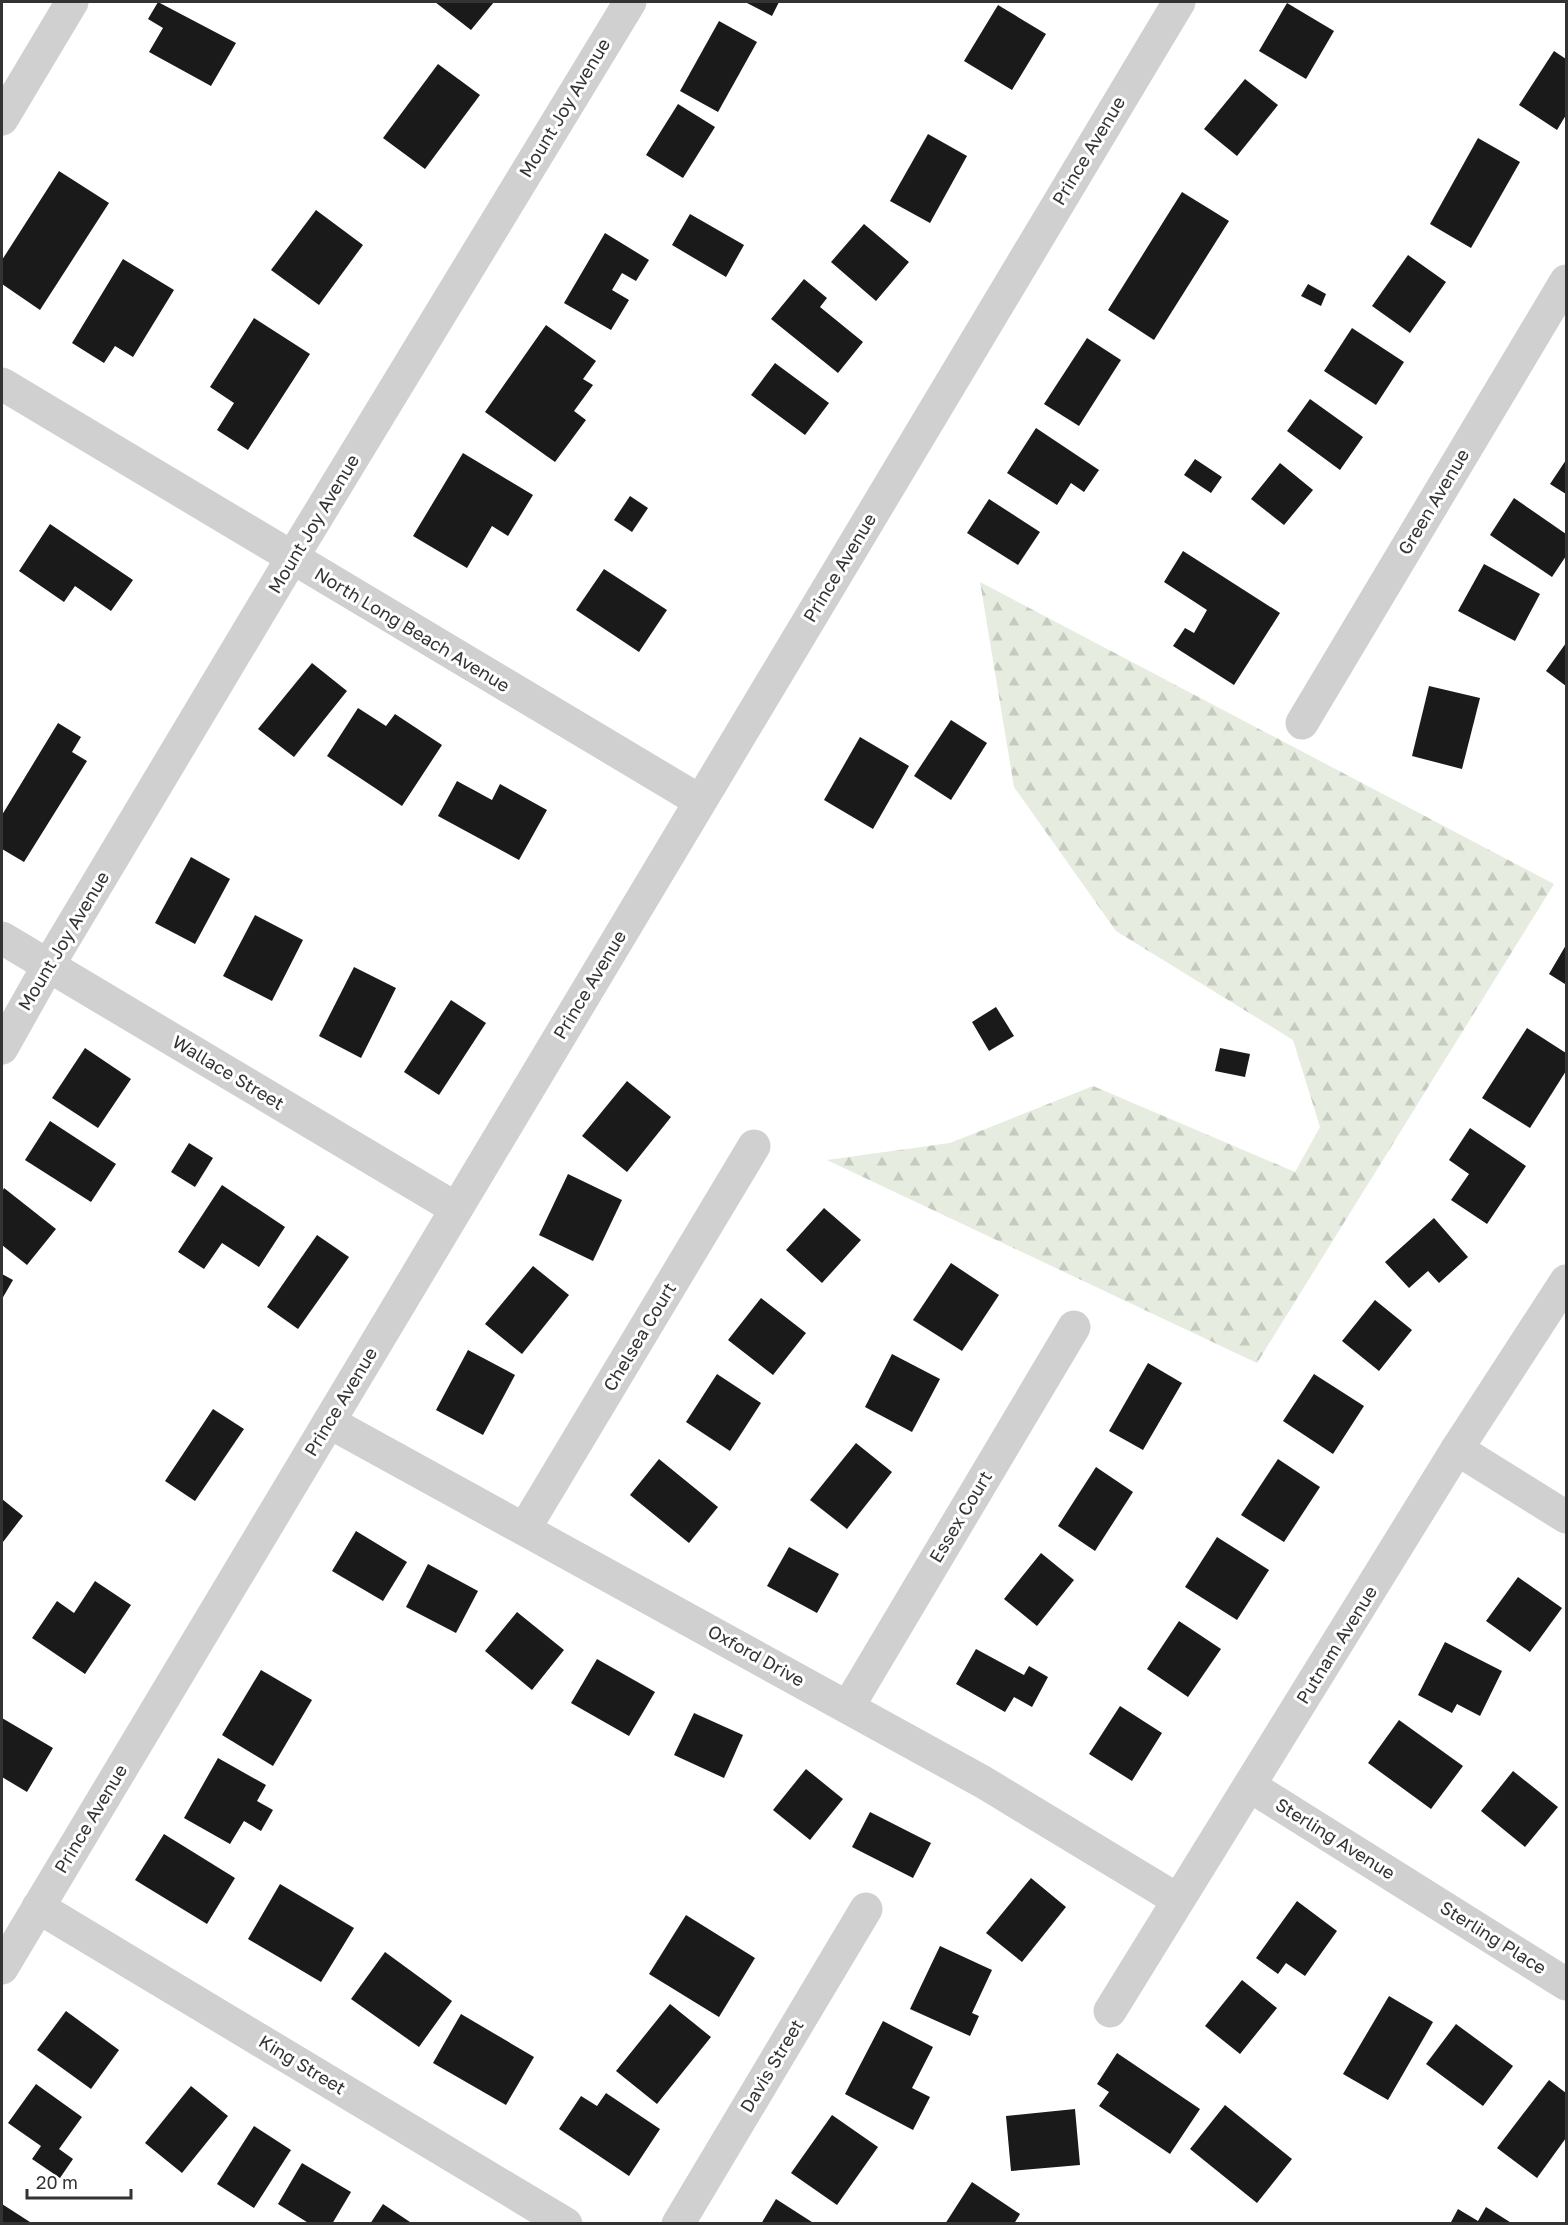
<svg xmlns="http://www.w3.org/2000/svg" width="1568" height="2225" font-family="'Golos Text',sans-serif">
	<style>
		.forest { fill: url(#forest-firs) }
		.building { fill: #1a1a1a }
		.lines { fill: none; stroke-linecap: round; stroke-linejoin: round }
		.street { stroke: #d0d0d0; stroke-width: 33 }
		.labels { text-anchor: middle; stroke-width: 6; stroke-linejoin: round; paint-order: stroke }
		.street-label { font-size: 18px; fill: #333; stroke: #fff }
	</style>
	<defs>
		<pattern id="forest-firs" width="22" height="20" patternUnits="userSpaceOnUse" patternTransform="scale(1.5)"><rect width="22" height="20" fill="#e6ecdf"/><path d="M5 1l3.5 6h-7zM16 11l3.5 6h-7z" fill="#c6cbc0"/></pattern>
	</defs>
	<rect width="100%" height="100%" fill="#fff"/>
	<polygon class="forest" points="980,582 1554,884 1257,1363 827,1160 950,1143 1093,1086 1295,1172 1320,1127 1293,1040 1116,931 1014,787"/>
	<g class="building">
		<polygon points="158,2 236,43 211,86 149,52 163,28 148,19"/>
		<polygon points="435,2 494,2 471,30"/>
		<polygon points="745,2 779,2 772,16"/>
		<polygon points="1287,3 1334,31 1306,79 1259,51"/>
		<polygon points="998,5 1046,34 1012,90 964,61"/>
		<polygon points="719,21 757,42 718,112 680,91"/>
		<polygon points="1554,51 1566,59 1566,115 1557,130 1519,105"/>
		<polygon points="438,64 480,95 425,169 383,138"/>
		<polygon points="1245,79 1278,105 1237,156 1204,129"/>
		<polygon points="678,104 715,127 683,178 646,155"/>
		<polygon points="928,134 967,156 930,223 890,201"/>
		<polygon points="1478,138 1520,162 1471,248 1430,224"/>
		<polygon points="59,171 109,203 40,310 2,284 2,260"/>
		<polygon points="1182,192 1229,221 1154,340 1108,310"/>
		<polygon points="316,210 363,245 319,305 271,270"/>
		<polygon points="690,214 744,245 726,277 672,245"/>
		<polygon points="864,224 909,262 876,301 831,262"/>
		<polygon points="605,233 649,260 636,281 622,273 612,290 629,300 611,330 564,303"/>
		<polygon points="1408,255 1446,282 1410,333 1372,306"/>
		<polygon points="123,259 174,290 133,357 115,346 104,363 72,343"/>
		<polygon points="804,279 827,298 820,307 863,342 838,373 771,319"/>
		<polygon points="1308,284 1326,294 1321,306 1301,296"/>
		<polygon points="254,318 310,354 248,450 217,430 234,403 210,387"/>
		<polygon points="546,325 596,361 583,379 593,385 574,411 586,420 555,462 485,412"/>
		<polygon points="1352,328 1404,362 1376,405 1324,371"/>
		<polygon points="1087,338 1121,360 1079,426 1044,404"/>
		<polygon points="775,363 829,403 805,435 751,395"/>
		<polygon points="1310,399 1363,437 1340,470 1287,431"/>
		<polygon points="1036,428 1099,470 1084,492 1071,483 1057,505 1007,473"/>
		<polygon points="463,453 533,495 508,536 492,526 467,568 413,536"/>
		<polygon points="1195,459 1222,477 1211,493 1184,475"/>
		<polygon points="1566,460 1566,494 1550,484"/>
		<polygon points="1280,463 1313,490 1284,525 1251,499"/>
		<polygon points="630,496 648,508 632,532 614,520"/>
		<polygon points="1514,498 1566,534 1566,556 1552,577 1490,535"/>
		<polygon points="989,499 1040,532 1018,565 967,533"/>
		<polygon points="50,524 133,580 111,611 75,586 64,602 19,571"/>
		<polygon points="1183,551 1280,613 1234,685 1173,646 1185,628 1194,633 1207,610 1164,582"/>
		<polygon points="1484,564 1540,594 1515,641 1458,611"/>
		<polygon points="604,569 667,610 639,652 576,610"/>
		<polygon points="1566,643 1566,686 1546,671"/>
		<polygon points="312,663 347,691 294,757 258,729"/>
		<polygon points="1429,686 1480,698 1462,769 1412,756"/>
		<polygon points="358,708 386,726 395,714 442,745 402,806 327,756"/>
		<polygon points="951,720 987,743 951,800 914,776"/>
		<polygon points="58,723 81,737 72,752 87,761 24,862 2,849 2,815"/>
		<polygon points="860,737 909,766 873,829 824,800"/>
		<polygon points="457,781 492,800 500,784 547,810 519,860 438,816"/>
		<polygon points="191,857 230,879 195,944 155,923"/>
		<polygon points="255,915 303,940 272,1001 223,976"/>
		<polygon points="1566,945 1566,982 1565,984 1549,974"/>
		<polygon points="354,967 396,988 361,1058 319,1036"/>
		<polygon points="451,1000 486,1023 439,1095 404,1072"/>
		<polygon points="996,1007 1014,1036 989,1051 972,1022"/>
		<polygon points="1527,1028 1566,1053 1566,1071 1530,1128 1482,1098"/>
		<polygon points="85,1048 131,1079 98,1128 52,1098"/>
		<polygon points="1220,1048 1250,1054 1245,1077 1215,1071"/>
		<polygon points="627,1081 671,1117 627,1172 582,1136"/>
		<polygon points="50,1121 116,1164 91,1202 25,1160"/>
		<polygon points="1470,1128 1526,1166 1487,1224 1451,1200 1469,1174 1449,1160"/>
		<polygon points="189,1143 213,1158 195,1187 171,1172"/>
		<polygon points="568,1174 622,1200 593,1261 539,1235"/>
		<polygon points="222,1185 285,1227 259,1267 222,1243 204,1269 178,1252"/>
		<polygon points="4,1188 56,1229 27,1265 2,1245 2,1192"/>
		<polygon points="824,1208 861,1240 822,1283 786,1250"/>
		<polygon points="1434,1218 1468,1257 1439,1283 1428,1271 1409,1288 1385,1262"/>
		<polygon points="317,1235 349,1257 298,1329 267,1307"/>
		<polygon points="951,1263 999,1295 962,1351 913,1320"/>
		<polygon points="533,1266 569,1295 522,1354 485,1324"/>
		<polygon points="2,1274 13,1280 2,1299"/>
		<polygon points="761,1298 806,1333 773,1375 728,1340"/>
		<polygon points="1375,1300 1412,1330 1379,1371 1342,1341"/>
		<polygon points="468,1350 515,1375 483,1435 436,1410"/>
		<polygon points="892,1354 940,1379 912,1432 865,1407"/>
		<polygon points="1148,1363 1182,1383 1143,1450 1109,1431"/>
		<polygon points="717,1374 761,1403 730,1451 686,1422"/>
		<polygon points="1314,1374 1364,1406 1333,1454 1283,1421"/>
		<polygon points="213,1409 244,1429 195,1501 165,1481"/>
		<polygon points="856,1443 892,1472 847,1529 810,1500"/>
		<polygon points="659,1459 718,1507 689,1543 630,1495"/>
		<polygon points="1278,1459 1320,1487 1284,1542 1241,1515"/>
		<polygon points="1096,1467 1133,1492 1095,1551 1058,1526"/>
		<polygon points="2,1499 23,1516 3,1542 2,1540"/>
		<polygon points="356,1531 407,1562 383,1601 332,1571"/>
		<polygon points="1217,1537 1269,1570 1237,1620 1185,1587"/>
		<polygon points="789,1547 839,1574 817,1613 767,1586"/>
		<polygon points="1041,1553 1074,1580 1037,1626 1004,1599"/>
		<polygon points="428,1564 478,1591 456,1633 406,1607"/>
		<polygon points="1518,1577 1562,1608 1530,1652 1486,1621"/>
		<polygon points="95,1581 131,1605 85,1674 32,1638 57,1601 74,1613"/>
		<polygon points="517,1612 564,1650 532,1690 485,1651"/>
		<polygon points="1179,1621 1221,1649 1188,1697 1147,1669"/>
		<polygon points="1445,1642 1502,1671 1480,1716 1457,1704 1452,1713 1418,1695"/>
		<polygon points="976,1649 1024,1675 1029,1666 1048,1677 1032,1707 1014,1697 1005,1712 956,1684"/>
		<polygon points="597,1659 655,1692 629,1736 571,1703"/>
		<polygon points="261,1670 312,1700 273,1766 222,1735"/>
		<polygon points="1120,1706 1162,1733 1132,1781 1089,1754"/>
		<polygon points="694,1713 743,1735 724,1778 674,1755"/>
		<polygon points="2,1718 53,1748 27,1792 2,1777 3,1768 2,1767"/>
		<polygon points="1399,1720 1463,1766 1431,1809 1368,1763"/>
		<polygon points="218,1758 266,1785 257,1801 273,1810 261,1831 244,1821 230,1844 184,1818"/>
		<polygon points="806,1769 843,1799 810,1840 773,1810"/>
		<polygon points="1513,1771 1558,1807 1525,1847 1481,1811"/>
		<polygon points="870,1812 931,1843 913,1878 852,1847"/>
		<polygon points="164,1834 235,1878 207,1924 135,1880"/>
		<polygon points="1031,1878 1066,1907 1022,1962 986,1933"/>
		<polygon points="280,1884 354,1928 321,1982 248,1939"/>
		<polygon points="1297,1901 1337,1931 1305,1976 1286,1963 1278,1974 1256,1958"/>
		<polygon points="686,1915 755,1958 719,2017 649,1974"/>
		<polygon points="940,1946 992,1970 972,2013 979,2016 970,2036 910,2009"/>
		<polygon points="385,1952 452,2001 419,2047 351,1999"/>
		<polygon points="1242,1980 1277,2008 1240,2054 1205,2026"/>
		<polygon points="1389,1996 1433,2022 1388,2100 1343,2074"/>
		<polygon points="670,2004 711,2037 657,2104 616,2071"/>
		<polygon points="66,2011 119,2050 91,2089 37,2050"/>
		<polygon points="461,2014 534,2057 506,2105 433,2063"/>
		<polygon points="883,2021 933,2047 912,2088 930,2097 913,2130 845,2094"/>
		<polygon points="1456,2024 1513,2066 1483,2106 1426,2064"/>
		<polygon points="1117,2053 1200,2109 1170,2154 1099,2106 1109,2092 1097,2084"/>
		<polygon points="1549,2080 1566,2093 1566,2138 1537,2178 1497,2148"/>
		<polygon points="36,2084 82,2117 59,2149 73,2159 60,2178 32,2159 41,2146 8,2123"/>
		<polygon points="191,2086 228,2116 182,2173 145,2143"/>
		<polygon points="606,2093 660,2129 629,2176 559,2129 581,2096 597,2106"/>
		<polygon points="1225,2105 1292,2159 1257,2203 1190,2149"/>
		<polygon points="1075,2109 1080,2165 1011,2171 1006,2116"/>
		<polygon points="832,2115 878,2147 837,2205 791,2173"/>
		<polygon points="254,2126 291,2150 254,2208 217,2184"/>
		<polygon points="302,2163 351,2192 332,2224 310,2224 278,2204"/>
		<polygon points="972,2182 1020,2214 1014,2224 945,2224"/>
		<polygon points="776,2199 815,2224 761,2224"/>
		<polygon points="2,2204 33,2224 2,2224"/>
		<polygon points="383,2204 413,2224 370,2224"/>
		<polygon points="1486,2207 1513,2224 1450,2224 1458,2209 1478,2221"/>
	</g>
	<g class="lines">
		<g class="street">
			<polyline points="2,119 72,2"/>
			<polyline points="2,384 700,801"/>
			<polyline points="1302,723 1566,281"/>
			<polyline points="2,938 455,1208"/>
			<polyline points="2,1048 48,966 292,558 630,2"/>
			<polyline points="329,1422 983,1782 1178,1900"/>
			<polyline points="1457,1449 1566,1517"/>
			<polyline points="525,1528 754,1146"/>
			<polyline points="848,1707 1074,1327"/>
			<polyline points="1250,1786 1566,1984"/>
			<polyline points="38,1907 566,2224"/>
			<polyline points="2,1968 1179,2"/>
			<polyline points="1110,2011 1457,1449 1566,1281"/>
			<polyline points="678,2224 866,1909"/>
		</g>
	</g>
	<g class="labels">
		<g class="street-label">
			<text transform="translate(565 108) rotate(-59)" y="6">Mount Joy Avenue</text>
			<text transform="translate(1089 151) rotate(-59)" y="6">Prince Avenue</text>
			<text transform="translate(1434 502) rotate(-59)" y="6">Green Avenue</text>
			<text transform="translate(314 524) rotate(-59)" y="6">Mount Joy Avenue</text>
			<text transform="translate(840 568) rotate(-59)" y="6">Prince Avenue</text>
			<text transform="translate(412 630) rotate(31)" y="6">North Long Beach Avenue</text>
			<text transform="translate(64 941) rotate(-59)" y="6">Mount Joy Avenue</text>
			<text transform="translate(590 985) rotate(-59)" y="6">Prince Avenue</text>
			<text transform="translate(228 1073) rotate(31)" y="6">Wallace Street</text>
			<text transform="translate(640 1337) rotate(-59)" y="6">Chelsea Court</text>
			<text transform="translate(341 1402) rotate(-59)" y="6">Prince Avenue</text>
			<text transform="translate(961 1517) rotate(-59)" y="6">Essex Court</text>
			<text transform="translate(1337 1645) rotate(-58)" y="6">Putnam Avenue</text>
			<text transform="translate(756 1656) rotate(29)" y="6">Oxford Drive</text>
			<text transform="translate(91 1819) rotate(-59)" y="6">Prince Avenue</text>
			<text transform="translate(1335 1839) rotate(32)" y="6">Sterling Avenue</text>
			<text transform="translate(1493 1938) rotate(32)" y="6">Sterling Place</text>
			<text transform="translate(302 2065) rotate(31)" y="6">King Street</text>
			<text transform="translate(772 2066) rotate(-59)" y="6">Davis Street</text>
		</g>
	</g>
	<rect width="1568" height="2225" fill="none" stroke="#333333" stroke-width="6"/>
	<path d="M27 2189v9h104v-9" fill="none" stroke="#333333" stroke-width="3"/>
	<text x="36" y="2189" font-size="18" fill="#333333" stroke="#ffffff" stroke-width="4.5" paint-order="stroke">20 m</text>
</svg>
